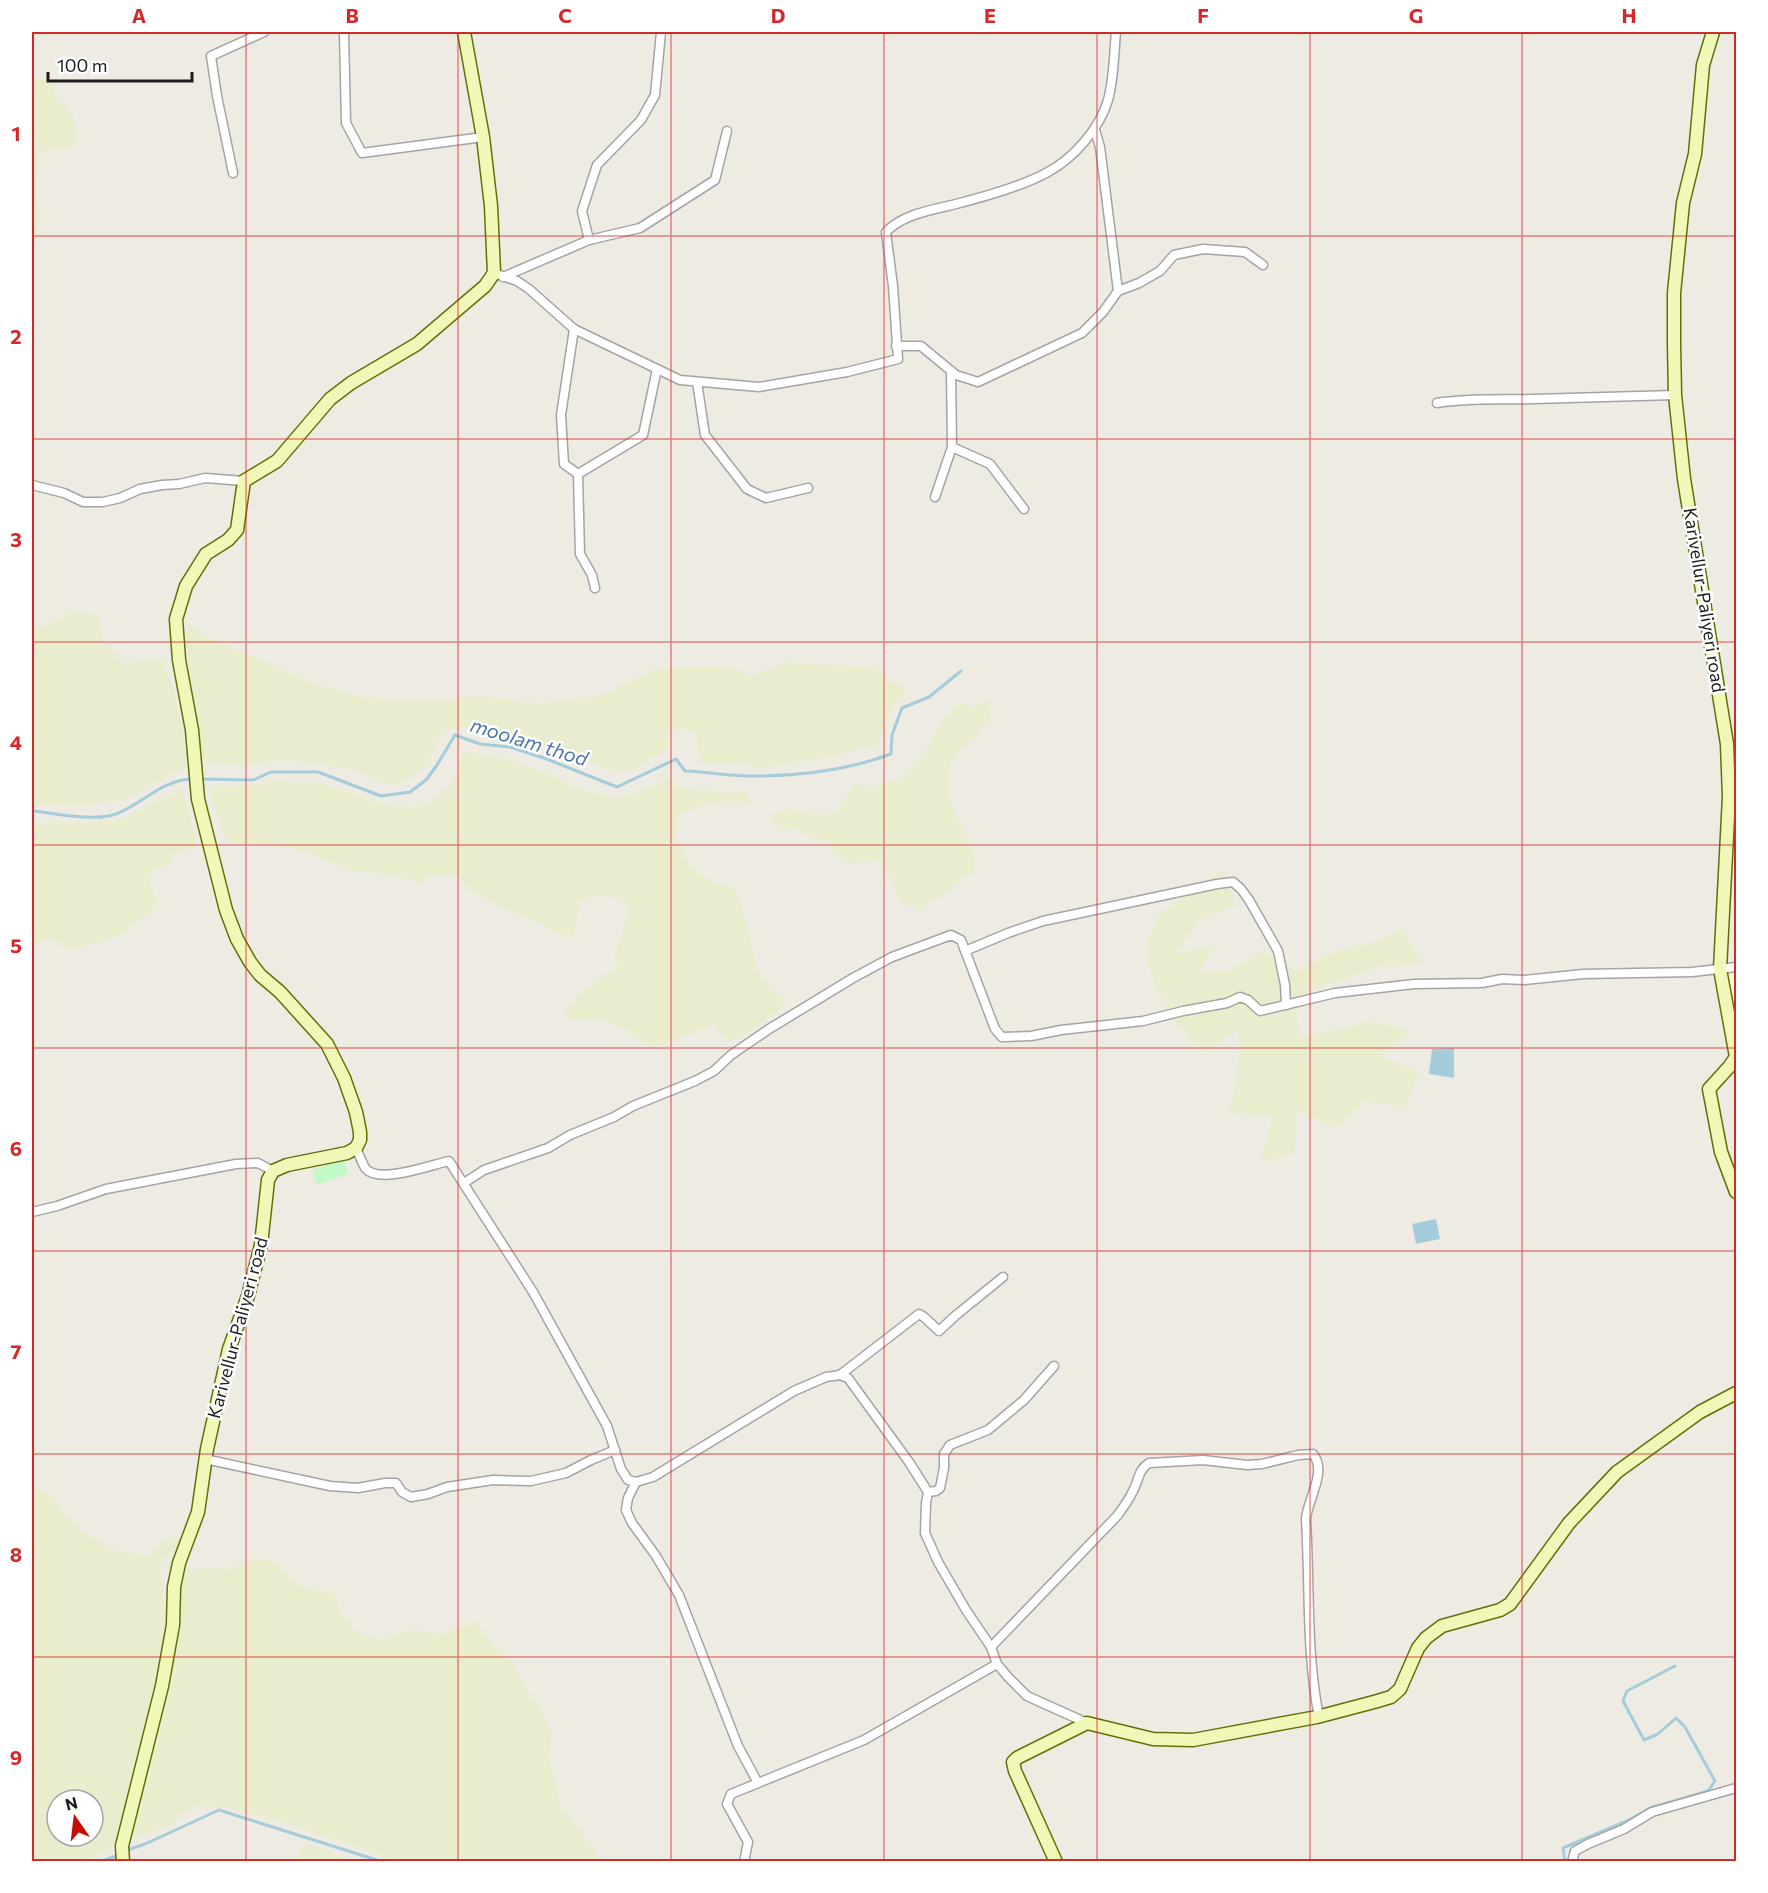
<svg xmlns="http://www.w3.org/2000/svg" width="1768" height="1893" font-family="Commissioner,sans-serif">
	<style>
		.education { fill: #fcfedc }
		.farmland { fill: #e9edce; fill-rule: evenodd }
		.park { fill: #c0f8c7 }
		.water { fill: #a4ccdb }
		.lines { fill: none; stroke-linecap: round; stroke-linejoin: round }
		.stream { stroke: #a4ccdb; stroke-width: 3 }
		.street-casing { stroke: #a4a4a4; stroke-width: 11 }
		.secondary-casing { stroke: #607107; stroke-width: 15 }
		.street { stroke: #fff; stroke-width: 8 }
		.secondary { stroke: #f1f8b7; stroke-width: 12 }
		.grid { fill: none; stroke: #d62828; stroke-width: 1.5; stroke-opacity: 0.55 }
		.labels { text-anchor: middle; stroke-width: 5; stroke-linejoin: round; paint-order: stroke }
		.street-label { font-size: 18px; fill: #1d1d1d; stroke: #fff }
		.water-label { font-size: 20px; font-style: italic; fill: #4c76aa; stroke: #fff }
		.neatline { fill: none; stroke: #d62828; stroke-width: 2 }
		.grid-label { font-size: 20px; text-anchor: middle; font-weight: bold; fill: #d62828 }
	</style>
	<rect width="100%" height="100%" fill="#eeebe3"/>
	<polygon class="education" points="1736,970 1736,1016 1734,1017 1725,973"/>
	<g class="farmland">
		<polygon points="45,78 52,79 56,102 65,103 72,112 75,124 74,143 72,149 51,149 38,154 36,197 39,216 32,260 32,79"/>
		<polygon points="73,611 97,616 104,641 122,663 166,658 166,671 174,689 186,748 186,767 124,800 81,805 32,805 32,631"/>
		<polygon points="188,623 206,637 287,671 314,684 365,697 385,700 437,701 473,696 537,703 560,701 600,696 651,670 677,668 732,668 751,675 787,662 877,669 907,692 891,708 878,747 858,749 836,756 811,759 763,768 740,764 700,764 696,733 684,728 666,733 670,747 634,770 620,773 514,737 468,728 444,729 426,765 401,785 385,784 352,770 304,762 279,760 249,766 207,764 202,761 199,722 190,676 186,637"/>
		<polygon points="988,700 991,715 981,732 963,747 950,762 949,795 954,811 975,855 974,871 920,911 901,903 883,861 848,863 836,855 828,841 812,838 798,829 778,830 771,815 787,810 821,815 838,811 853,784 872,787 902,777 919,761 945,717 959,702 973,707"/>
		<polygon points="469,752 514,761 556,777 577,788 617,798 640,793 668,777 678,787 728,793 748,791 749,804 737,802 707,803 678,814 676,837 685,857 698,872 711,882 734,887 743,910 757,969 770,986 784,1000 779,1010 743,1036 727,1042 713,1023 672,1042 652,1048 624,1029 608,1022 588,1019 567,1020 565,1011 579,993 620,964 614,957 630,907 618,897 595,896 579,902 574,936 559,934 540,923 501,908 471,892 459,877 431,875 424,884 401,877 348,870 308,853 286,847 227,843 221,829 209,787 255,785 283,778 295,783 313,781 354,794 371,802 394,806 413,807 430,803 450,785 457,772 463,754"/>
		<polygon points="179,788 186,801 198,847 171,855 170,864 154,870 149,879 156,901 150,914 138,921 121,936 80,947 66,950 58,941 44,940 36,946 32,942 32,825 53,822 81,823 120,820 132,815 146,805 167,797"/>
		<polygon points="1224,870 1235,906 1201,919 1174,954 1215,945 1198,973 1230,971 1263,950 1295,971 1338,950 1372,943 1403,929 1422,963 1379,967 1295,997 1299,1037 1374,1021 1411,1031 1380,1057 1419,1072 1405,1108 1365,1100 1338,1129 1297,1110 1295,1152 1260,1162 1273,1118 1229,1112 1238,1071 1239,1030 1202,1052 1176,1021 1155,985 1145,951 1158,916 1192,890"/>
		<path d="M32,1486L52,1496L60,1510L78,1528L111,1549L147,1557L162,1539L177,1537L182,1539L177,1552L164,1559L159,1572L163,1589L164,1653L119,1839L109,1849L87,1861H32ZM57,1800H93V1836H57Z"/>
		<polygon points="251,1559 273,1560 305,1589 333,1592 342,1614 355,1631 382,1640 414,1629 437,1635 476,1622 493,1645 514,1664 521,1681 536,1702 552,1734 549,1757 560,1804 590,1844 600,1861 396,1861 287,1823 222,1807 198,1806 181,1815 172,1825 140,1836 128,1834 171,1674 182,1571 206,1568 229,1569"/>
		<polygon points="307,1843 318,1848 353,1861 301,1861 297,1852"/>
	</g>
	<polygon class="park" points="343,1159 348,1174 317,1185 312,1170"/>
	<g class="water">
		<polygon points="1454,1048 1454,1078 1429,1074 1432,1049"/>
		<polygon points="1436,1219 1440,1239 1416,1244 1412,1224"/>
	</g>
	<g class="lines">
		<g class="stream">
			<path d="M199,779L253,780L271,772H318L381,796L410,792L426,780L437,765L455,735L480,744L510,747L544,758L617,787L676,759L685,771C708,772 731,776 754,776C800,776 848,770 891,754L892,735L902,708L929,697L961,671"/>
			<path d="M32,811C55,813 93,822 116,814C142,804 163,779 193,779"/>
			<polyline points="128,1850 145,1844 219,1810 383,1862"/>
			<polyline points="100,1862 118,1855"/>
			<polyline points="1565,1862 1563,1848 1629,1820 1650,1808 1708,1791 1715,1781 1685,1727 1676,1718 1658,1734 1644,1740 1623,1701 1627,1691 1675,1666"/>
		</g>
		<defs>
			<g id="street">
				<polyline points="344,32 346,123 362,153 483,137"/>
				<polyline points="1095,130 1100,147 1118,291"/>
				<polyline points="233,173 217,96 211,56 264,32"/>
				<polyline points="589,240 640,228 715,180 727,131"/>
				<path d="M494,273L517,281L529,289L574,329L680,380L759,387L847,372L898,359L893,286L886,232C902,215 930,210 952,205C980,198 1023,186 1048,172C1074,158 1100,128 1108,100C1114,79 1114,53 1116,32"/>
				<polyline points="503,277 589,240 582,211 597,165 641,120 655,95 661,32"/>
				<polyline points="574,329 561,415 564,464 578,474 580,554 592,575 595,588"/>
				<polyline points="896,346 921,346 956,375 978,382 1082,333 1103,312 1118,291 1139,283 1160,271 1174,255 1203,249 1245,252 1263,265"/>
				<polyline points="697,382 705,435 747,489 766,498 808,488"/>
				<path d="M1437,403C1469,398 1500,400 1533,399C1580,398 1628,396 1675,395"/>
				<polyline points="952,447 990,464 1024,509"/>
				<polyline points="578,474 643,435 657,369"/>
				<polyline points="32,485 64,493 83,502 103,502 120,498 140,489 162,485 179,484 205,478 244,481"/>
				<polyline points="935,497 952,447 951,371"/>
				<polyline points="965,951 1008,933 1043,921 1217,884 1233,882 1241,889 1249,900 1278,951 1285,985 1286,1005"/>
				<path d="M356,1148C359,1154 362,1164 366,1169C380,1184 431,1165 449,1161L533,1292L607,1426L621,1469L628,1480L636,1482L653,1477L794,1391L826,1377L840,1375L848,1378L909,1462L928,1492L926,1503L925,1533L938,1562L966,1610L991,1647L997,1664L1008,1677L1027,1696L1087,1723"/>
				<polyline points="464,1183 484,1170 548,1148 570,1135 614,1117 633,1106 695,1081 714,1071 731,1055 769,1029 853,978 892,957 951,935 961,940 995,1029 1002,1037 1031,1036 1061,1030 1143,1021 1183,1011 1227,1003 1240,997 1248,1000 1260,1011 1335,993 1414,984 1482,983 1502,979 1524,980 1583,974 1692,972 1736,967"/>
				<polyline points="32,1212 57,1206 106,1189 236,1164 258,1163 273,1171"/>
				<polyline points="840,1375 919,1314 924,1317 939,1331 955,1316 1003,1277"/>
				<polyline points="205,1459 330,1486 358,1488 385,1483 396,1483 402,1492 411,1497 428,1494 447,1487 493,1480 531,1481 566,1473 591,1460 615,1450"/>
				<polyline points="636,1482 628,1498 626,1510 632,1523 656,1556 679,1595 738,1746 758,1783"/>
				<polyline points="928,1492 936,1491 940,1488 944,1468 944,1454 950,1445 988,1430 1024,1400 1054,1366"/>
				<path d="M991,1647L1117,1516C1123,1508 1129,1500 1133,1491C1139,1480 1138,1470 1149,1463L1203,1460L1247,1465L1262,1464L1298,1455L1313,1454C1328,1472 1306,1502 1306,1520C1310,1586 1306,1652 1319,1717"/>
				<polyline points="744,1862 748,1842 727,1804 731,1794 864,1740 997,1664"/>
				<polyline points="1572,1862 1575,1851 1588,1844 1624,1829 1652,1812 1736,1788"/>
			</g>
			<g id="secondary">
				<polyline points="1713,32 1703,65 1695,154 1683,203 1674,293 1674,344 1675,395 1684,479 1727,744 1729,797 1720,969 1736,1057 1729,1067 1709,1089 1721,1152 1736,1192"/>
				<polyline points="123,1862 122,1846 162,1686 173,1625 174,1587 179,1563 198,1512 207,1449 229,1349 248,1296 261,1245 268,1180 273,1171 287,1165 347,1153 356,1148 360,1140 360,1132 356,1112 344,1078 327,1044 280,992 260,975 250,962 237,939 226,910 198,799 192,730 179,660 176,619 186,586 206,554 228,540 237,530 244,481 277,461 330,399 351,383 417,344 485,286 494,273 491,206 483,137 464,32"/>
				<polyline points="1056,1862 1015,1771 1013,1762 1017,1758 1087,1723 1153,1739 1193,1740 1317,1717 1374,1702 1391,1697 1400,1689 1418,1648 1426,1638 1442,1626 1500,1610 1510,1604 1569,1523 1617,1472 1700,1412 1736,1393"/>
			</g>
		</defs>
		<use href="#street" class="street-casing"/>
		<use href="#secondary" class="secondary-casing"/>
		<use href="#street" class="street"/>
		<use href="#secondary" class="secondary"/>
	</g>
	<path class="grid" d="M246,32V1862M458,32V1862M671,32V1862M884,32V1862M1097,32V1862M1310,32V1862M1522,32V1862M32,236H1736M32,439H1736M32,642H1736M32,845H1736M32,1048H1736M32,1251H1736M32,1454H1736M32,1657H1736"/>
	<g class="labels">
		<g class="street-label">
			<text transform="translate(1704 600) rotate(81)" y="6">Karivellur-Paliyeri road</text>
			<text transform="translate(238 1328) rotate(-75)" y="6">Karivellur-Paliyeri road</text>
		</g>
		<g class="water-label">
			<text transform="translate(529 742) rotate(17)" y="7">moolam thod</text>
		</g>
	</g>
	<rect width="1768" height="1893" fill="none" stroke="#ffffff" stroke-width="66"/>
	<g transform="translate(75 1818) rotate(346)"><circle r="28" fill="#ffffff" stroke="#a5a5a5" stroke-width="1.5"/>
	<path d="M0-4.5L10 22L0 15L-10 22Z" fill="#c50e05"/>
	<text y="-9" font-size="16" font-weight="bold" text-anchor="middle" fill="#1d1d1d">N</text>
	</g>
	<path d="M48 72v9h144v-9" fill="none" stroke="#1d1d1d" stroke-width="3"/>
	<text x="57" y="72" font-size="18" fill="#1d1d1d" stroke="#ffffff" stroke-width="4.5" paint-order="stroke">100 m</text>
	<rect x="33" y="33" width="1702" height="1827" class="neatline"/>
	<g class="grid-label">
		<text x="139" y="23">A</text>
		<text x="352" y="23">B</text>
		<text x="565" y="23">C</text>
		<text x="778" y="23">D</text>
		<text x="990" y="23">E</text>
		<text x="1203" y="23">F</text>
		<text x="1416" y="23">G</text>
		<text x="1629" y="23">H</text>
		<text x="16" y="141">1</text>
		<text x="16" y="344">2</text>
		<text x="16" y="547">3</text>
		<text x="16" y="750">4</text>
		<text x="16" y="953">5</text>
		<text x="16" y="1156">6</text>
		<text x="16" y="1359">7</text>
		<text x="16" y="1562">8</text>
		<text x="16" y="1765">9</text>
	</g>
</svg>
